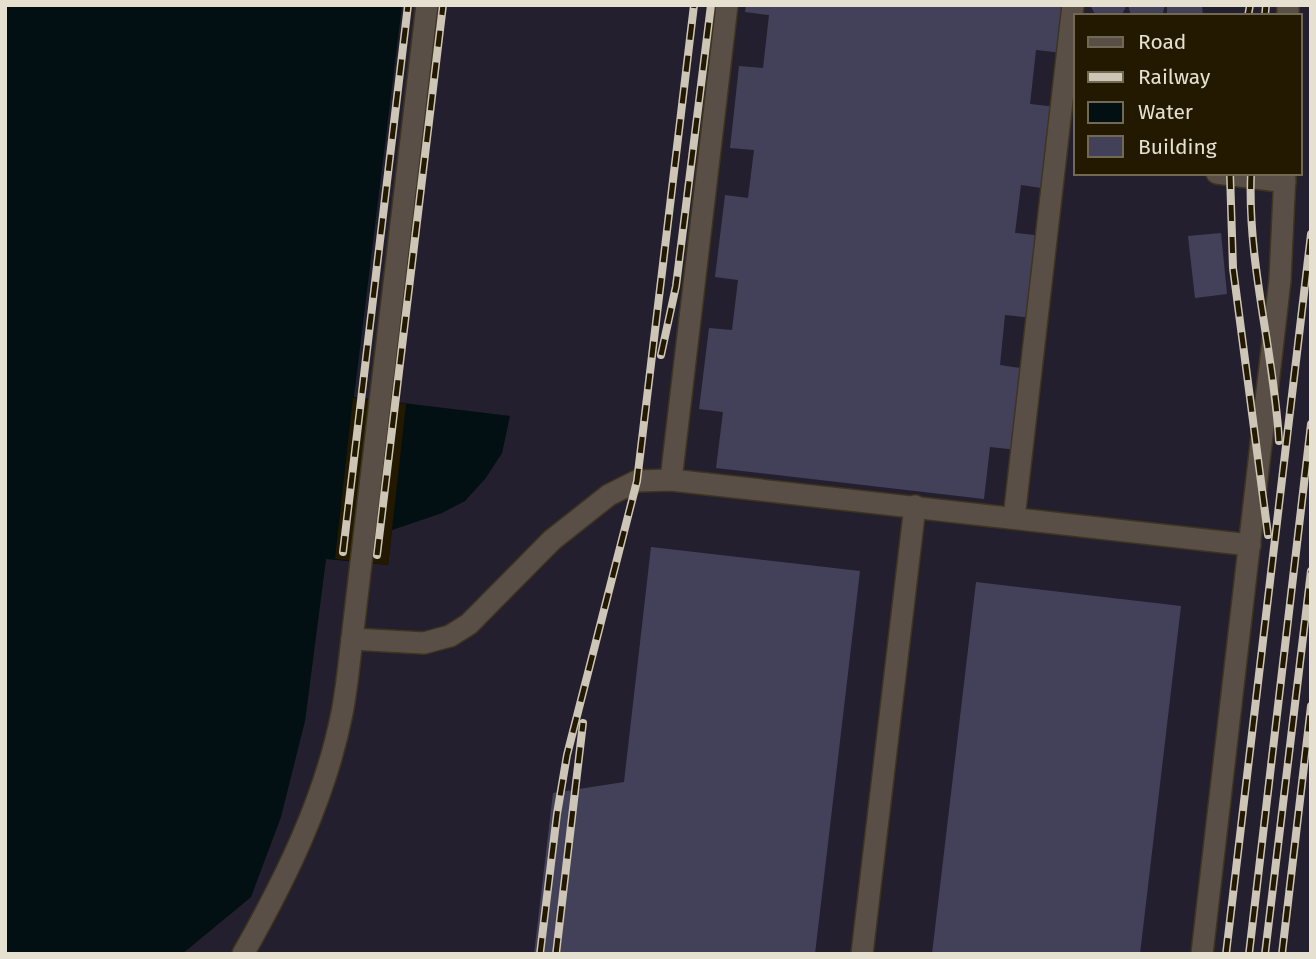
<svg xmlns="http://www.w3.org/2000/svg" width="1316" height="959" font-family="'Fira Sans',sans-serif">
	<style>
		.industrial { fill: #241f2e; fill-rule: evenodd }
		.water { fill: #031013 }
		.pier { fill: #231901 }
		.building { fill: #43415a }
		.lines { fill: none; stroke-linecap: round; stroke-linejoin: round }
		.minor-casing { stroke: #3e351e; stroke-width: 24 }
		.minor { stroke: #594f46; stroke-width: 21 }
		.rail-casing { stroke: #cdc6b6; stroke-width: 8 }
		.rail { stroke: #231901; stroke-width: 5; stroke-dasharray: 16; stroke-linecap: butt }
	</style>
	<rect width="100%" height="100%" fill="#231901"/>
	<path class="industrial" d="M402,5H1311V954H182L251,897L305,721L326,559H335L392,530L442,513L485,479L502,453L509,416L353,398ZM1076,16H1300V173H1076Z"/>
	<polygon class="water" points="5,5 402,5 354,397 510,416 502,453 485,479 465,501 442,513 392,530 388,565 326,559 305,721 281,817 251,897 182,954 5,954"/>
	<polygon class="pier" points="353,398 406,404 388,565 335,559"/>
	<g class="building">
		<polygon points="746,5 1069,5 1063,53 1036,50 1030,104 1057,107 1048,189 1021,185 1015,233 1043,236 1034,318 1005,315 1000,365 1027,369 1018,450 990,447 984,499 716,468 723,412 699,409 709,328 732,330 738,280 715,277 725,195 748,198 754,150 730,148 739,66 763,68 769,15 745,12"/>
		<polygon points="1090,5 1127,5 1121,16 1096,16"/>
		<polygon points="1128,5 1165,5 1162,16 1131,16"/>
		<polygon points="1167,5 1202,5 1203,16 1167,16"/>
		<polygon points="1221,233 1227,294 1195,298 1188,236"/>
		<polygon points="651,547 860,571 815,954 534,954 553,793 624,782"/>
		<polygon points="976,582 1181,606 1140,954 932,954"/>
	</g>
	<g class="lines">
		<defs>
			<g id="minor">
				<polyline points="427,5 352,639 424,643 450,636 469,624 552,540 609,495 637,481 671,480 1250,545"/>
				<polyline points="1288,16 1288,5"/>
				<polyline points="1217,173 1285,182"/>
				<polyline points="671,480 727,5"/>
				<polyline points="1014,518 1073,5"/>
				<path d="M243,954C286,878 325,799 342,713C347,688 349,663 352,639"/>
				<polyline points="862,954 915,506"/>
				<polyline points="1202,954 1280,280 1285,173"/>
			</g>
		</defs>
		<use href="#minor" class="minor-casing"/>
		<use href="#minor" class="minor"/>
		<defs>
			<g id="rail">
				<polyline points="1248,16 1250,5"/>
				<polyline points="1265,16 1266,5"/>
				<polyline points="1230,173 1233,268 1268,535"/>
				<path d="M1251,173C1247,264 1274,351 1279,441"/>
				<polyline points="661,355 676,286 711,5"/>
				<polyline points="343,552 408,5"/>
				<polyline points="377,555 443,5"/>
				<polyline points="540,954 557,814 567,755 637,481 694,5"/>
				<polyline points="556,954 583,723"/>
				<polyline points="1226,954 1311,234"/>
				<polyline points="1249,954 1311,424"/>
				<polyline points="1265,954 1311,571"/>
				<polyline points="1282,954 1311,706"/>
			</g>
		</defs>
		<use href="#rail" class="rail-casing"/>
		<use href="#rail" class="rail"/>
	</g>
	<rect width="1316" height="959" fill="none" stroke="#e6e0d1" stroke-width="14"/>
	<rect x="1074" y="14" width="228" height="161" fill="#231901" stroke="#716954" stroke-width="2"/>
	<rect x="1088" y="37" width="35" height="10" fill="#594f46" stroke="#716954" stroke-width="2"/>
	<text x="1138" y="49" font-size="21" fill="#e6e0d1">Road</text>
	<rect x="1088" y="72" width="35" height="10" fill="#cdc6b6" stroke="#716954" stroke-width="2"/>
	<text x="1138" y="84" font-size="21" fill="#e6e0d1">Railway</text>
	<rect x="1088" y="102" width="35" height="21" fill="#031013" stroke="#716954" stroke-width="2"/>
	<text x="1138" y="119" font-size="21" fill="#e6e0d1">Water</text>
	<rect x="1088" y="136" width="35" height="21" fill="#43415a" stroke="#716954" stroke-width="2"/>
	<text x="1138" y="154" font-size="21" fill="#e6e0d1">Building</text>
</svg>
